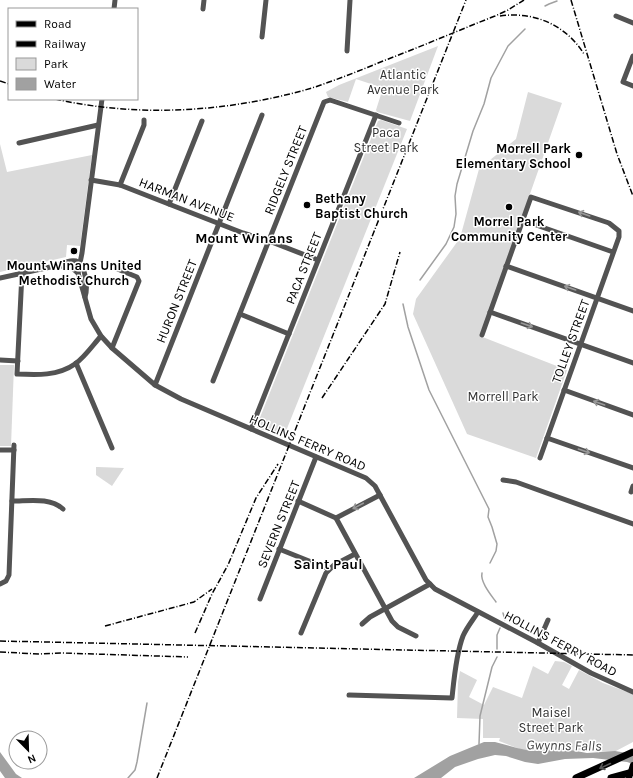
<svg xmlns="http://www.w3.org/2000/svg" width="633" height="778" font-family="Karla,sans-serif">
	<style>
		.green { fill: #dadada }
		.water { fill: #a1a1a1 }
		.lines { fill: none; stroke-linecap: round; stroke-linejoin: round }
		.stream { stroke: #a1a1a1; stroke-width: 1.5 }
		.minor { stroke: #535353; stroke-width: 5 }
		.major { stroke: #000; stroke-width: 6 }
		.highway { stroke: #000; stroke-width: 7 }
		.rail { stroke: #000; stroke-width: 1.5; stroke-dasharray: 6 2 1 2; stroke-linecap: butt }
		.oneway { stroke: #989898 }
		.oneway2 { stroke: #595959 }
		.poi-dot { fill: #000; stroke: #fff; stroke-width: 1.5 }
		.labels { text-anchor: middle; stroke-width: 3; stroke-linejoin: round; paint-order: stroke }
		.park-label { font-size: 13px; fill: #313131; stroke: #fff }
		.poi-label { font-size: 13px; font-weight: bold; fill: #000; stroke: #fff }
		.street-label { font-size: 13px; fill: #000; stroke: #fff }
		.neighbourhood-label { font-size: 14px; font-weight: bold; fill: #000; stroke: #fff }
		.water-label { font-size: 14px; font-style: italic; fill: #424242; stroke: #fff }
	</style>
	<rect width="100%" height="100%" fill="#fff"/>
	<g class="green">
		<polygon points="438,46 410,121 377,112 376,110 383,88 356,79 348,102 328,97 326,92 339,85"/>
		<polygon points="528,92 562,103 480,336 567,370 536,458 467,434 413,314 416,299 460,238 479,169 516,139"/>
		<polygon points="381,120 407,129 284,436 257,428 257,425 378,121"/>
		<polygon points="0,144 7,172 92,155 80,246 67,245 66,257 0,272"/>
		<polygon points="0,365 14,365 11,446 0,446"/>
		<polygon points="96,467 98,467 124,468 112,486 96,475"/>
		<polygon points="555,661 564,662 572,666 562,685 569,689 579,670 603,683 633,694 633,742 614,752 585,751 582,752 582,750 571,751 569,753 522,750 499,741 500,738 483,738 483,719 457,718 458,682 460,671 477,680 469,697 484,705 493,687 522,698 533,666 548,674"/>
	</g>
	<g class="water">
		<polygon points="484,742 495,742 517,748 531,751 565,749 587,753 615,751 633,754 633,764 627,762 593,758 565,759 538,764 525,762 506,756 495,755 478,759 455,767 441,778 414,778 450,756"/>
		<polygon points="0,752 16,774 22,778 5,778 0,771"/>
	</g>
	<g class="lines">
		<g class="stream">
			<polyline points="545,6 549,4 557,1"/>
			<polyline points="420,280 446,244 454,227 456,214 455,196 457,184 473,131 484,104 491,78 508,46 525,29"/>
			<polyline points="403,304 408,327 429,390 489,509 488,517 492,527 497,544 496,551 490,563"/>
			<path d="M482,573C480,582 491,595 496,602"/>
			<polyline points="503,613 505,620"/>
			<polyline points="497,649 497,635 500,628"/>
			<polyline points="479,744 480,716 492,667 497,657"/>
			<polyline points="128,778 135,770 137,762 147,703"/>
		</g>
		<g class="minor">
			<polyline points="114,9 115,0"/>
			<polyline points="203,9 204,0"/>
			<polyline points="616,16 633,23"/>
			<polyline points="262,37 266,0"/>
			<polyline points="347,51 350,0"/>
			<polyline points="633,56 623,82 633,86"/>
			<polyline points="19,143 98,125"/>
			<polyline points="91,180 120,185 243,233 269,241 318,260"/>
			<polyline points="120,185 144,125 144,120"/>
			<polyline points="169,204 202,121"/>
			<polyline points="522,220 613,252"/>
			<polyline points="55,266 70,266 78,273 91,319 101,336 112,348 155,385 181,399 366,478 375,486 426,580 435,589 538,643 591,673 633,692"/>
			<polyline points="506,266 633,311"/>
			<path d="M22,273L17,374C37,375 58,376 75,364C85,357 93,345 101,336"/>
			<polyline points="78,273 82,253 102,99"/>
			<path d="M0,278C18,274 37,270 55,266C61,264 69,259 76,261C86,264 88,288 85,297"/>
			<polyline points="490,312 633,363"/>
			<polyline points="240,314 289,334"/>
			<polyline points="482,335 531,197 609,223 619,231 619,237 540,458"/>
			<polyline points="112,348 139,281 137,277 115,268"/>
			<polyline points="0,360 18,361"/>
			<polyline points="76,363 112,448"/>
			<polyline points="213,381 324,102 330,100 399,123"/>
			<polyline points="155,385 262,115"/>
			<polyline points="564,390 633,415"/>
			<polyline points="251,429 376,115"/>
			<polyline points="547,438 633,468"/>
			<polyline points="0,450 14,450"/>
			<polyline points="503,480 516,482 633,524"/>
			<polyline points="631,492 633,486"/>
			<path d="M12,501C29,501 50,497 63,509"/>
			<polyline points="298,501 336,518 392,621 398,627 416,636"/>
			<polyline points="336,518 380,495"/>
			<polyline points="279,549 329,569"/>
			<polyline points="0,584 6,581 9,575 14,445"/>
			<polyline points="260,599 316,457"/>
			<polyline points="362,624 370,617 430,584"/>
			<polyline points="301,633 326,573 334,565 355,554"/>
			<polyline points="538,643 548,620"/>
			<path d="M349,695L452,698C454,679 456,654 463,636C467,627 473,620 478,612"/>
		</g>
		<polyline class="major" points="629,778 633,765"/>
		<g class="highway">
			<polyline points="576,778 633,752"/>
			<polyline points="611,778 633,772"/>
		</g>
		<g class="rail">
			<polyline points="571,0 617,154 633,196"/>
			<path d="M500,16C534,11 566,25 584,54"/>
			<polyline points="0,81 9,84"/>
			<path d="M55,99C140,118 229,112 312,88C336,80 359,71 383,61C420,47 457,31 495,16L508,10L524,0"/>
			<polyline points="322,398 385,304 400,252"/>
			<polyline points="105,626 194,602 212,589"/>
			<polyline points="195,633 212,594 228,565 256,498 278,464"/>
			<polyline points="0,641 633,655"/>
			<polyline points="0,652 39,654 62,653 188,657"/>
			<polyline points="157,778 466,0"/>
		</g>
	</g>
	<defs><path id="oneway-shaft" d="M-6 0H5M1.5-3L5.5 0L1.5 3" fill="none" stroke-width="1.6" stroke-linecap="round" stroke-linejoin="round"/></defs>
	<g class="oneway">
		<use href="#oneway-shaft" transform="translate(584 214) rotate(-161)"/>
		<use href="#oneway-shaft" transform="translate(570 288) rotate(-161)"/>
		<use href="#oneway-shaft" transform="translate(527 325) rotate(19)"/>
		<use href="#oneway-shaft" transform="translate(599 403) rotate(-161)"/>
		<use href="#oneway-shaft" transform="translate(584 451) rotate(19)"/>
		<use href="#oneway-shaft" transform="translate(358 506) rotate(152)"/>
	</g>
	<use class="oneway2" href="#oneway-shaft" transform="translate(605 766) rotate(155)"/>
	<g class="poi-dot">
		<circle cx="579" cy="155" r="4"/>
		<circle cx="307" cy="205" r="4"/>
		<circle cx="509" cy="207" r="4"/>
		<circle cx="74" cy="251" r="4"/>
	</g>
	<g class="labels">
		<g class="park-label">
			<text x="403" y="79">Atlantic<tspan x="403" dy="15">Avenue Park</tspan></text>
			<text x="386" y="137">Paca<tspan x="386" dy="15">Street Park</tspan></text>
			<text x="503" y="401">Morrell Park</text>
			<text x="551" y="717">Maisel<tspan x="551" dy="15">Street Park</tspan></text>
		</g>
		<g class="poi-label">
			<text x="571" y="153" text-anchor="end">Morrell Park<tspan x="571" dy="15">Elementary School</tspan></text>
			<text x="315" y="203" text-anchor="start">Bethany<tspan x="315" dy="15">Baptist Church</tspan></text>
			<text x="509" y="226">Morrel Park<tspan x="509" dy="15">Community Center</tspan></text>
			<text x="74" y="270">Mount Winans United<tspan x="74" dy="15">Methodist Church</tspan></text>
		</g>
		<g class="street-label">
			<text transform="translate(285 170) rotate(-68)" y="5">RIDGELY STREET</text>
			<text transform="translate(187 199) rotate(21)" y="5">HARMAN AVENUE</text>
			<text transform="translate(303 268) rotate(-68)" y="5">PACA STREET</text>
			<text transform="translate(176 301) rotate(-68)" y="5">HURON STREET</text>
			<text transform="translate(570 341) rotate(-70)" y="5">TOLLEY STREET</text>
			<text transform="translate(308 442) rotate(23)" y="5">HOLLINS FERRY ROAD</text>
			<text transform="translate(278 524) rotate(-68)" y="5">SEVERN STREET</text>
			<text transform="translate(561 643) rotate(28)" y="5">HOLLINS FERRY ROAD</text>
		</g>
		<g class="neighbourhood-label">
			<text x="244" y="243">Mount Winans</text>
			<text x="328" y="569">Saint Paul</text>
		</g>
		<g class="water-label">
			<text transform="translate(564 745) rotate(1)" y="5">Gwynns Falls</text>
		</g>
	</g>
	<rect x="8" y="8" width="130" height="92" fill="#ffffff" stroke="#999999"/>
	<rect x="16" y="21" width="20" height="6" fill="#000000" stroke="#999999"/>
	<text x="44" y="28" font-size="12" fill="#000000">Road</text>
	<rect x="16" y="41" width="20" height="6" fill="#000000" stroke="#999999"/>
	<text x="44" y="48" font-size="12" fill="#000000">Railway</text>
	<rect x="16" y="58" width="20" height="12" fill="#dadada" stroke="#999999"/>
	<text x="44" y="68" font-size="12" fill="#000000">Park</text>
	<rect x="16" y="78" width="20" height="12" fill="#a1a1a1" stroke="#999999"/>
	<text x="44" y="88" font-size="12" fill="#000000">Water</text>
	<g transform="translate(28 750) rotate(157)"><circle r="19" fill="#ffffff" stroke="#999999"/>
	<path d="M0-3L7 15L0 10L-7 15Z" fill="#000000"/>
	<text y="-6" font-size="11" font-weight="bold" text-anchor="middle" fill="#000000">N</text>
	</g>
</svg>
